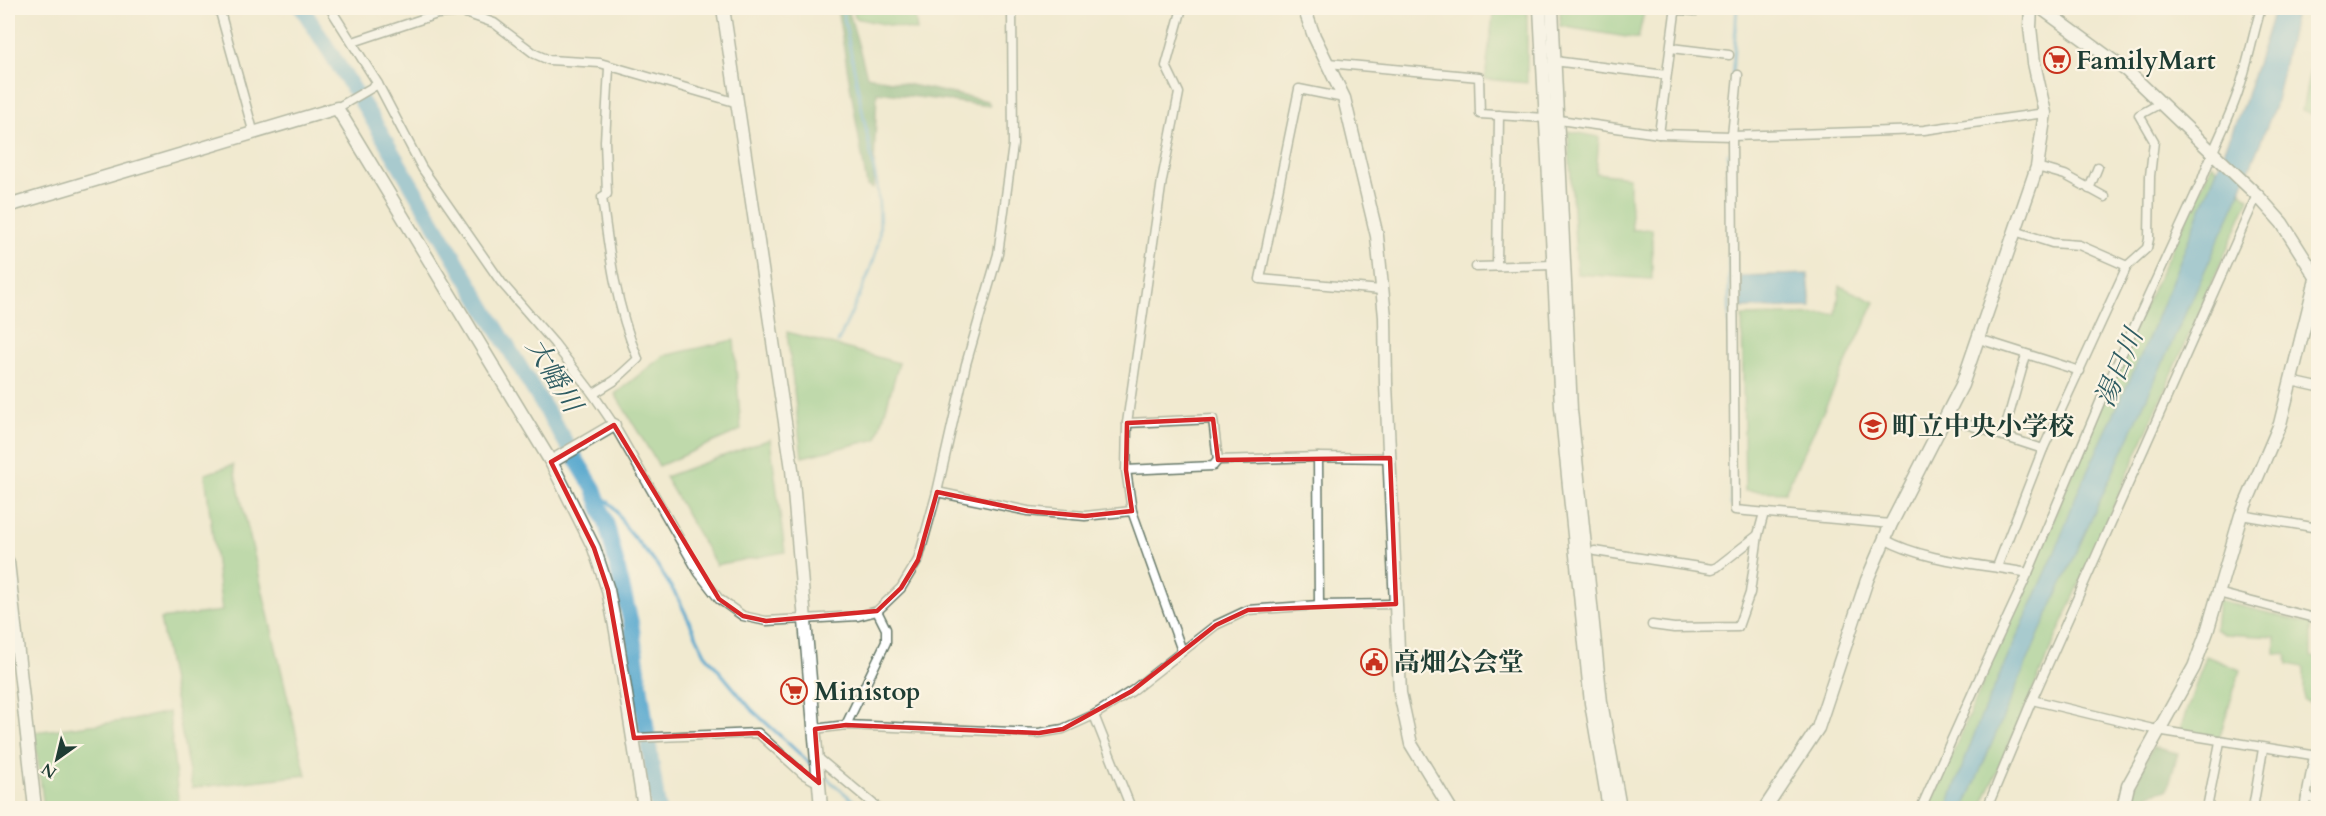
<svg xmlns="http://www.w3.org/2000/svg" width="2326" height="816" font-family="Cardo,'Noto Serif JP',serif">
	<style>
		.green { fill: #84c67f; stroke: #52825a; stroke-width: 1.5 }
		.forest { fill: #6bab6e; stroke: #457451; stroke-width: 1.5 }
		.water { fill: #51a5cd; stroke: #387180; stroke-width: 1.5 }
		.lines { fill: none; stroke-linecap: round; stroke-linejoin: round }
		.stream { stroke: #51a5cd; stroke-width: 3 }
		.river { stroke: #51a5cd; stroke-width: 16 }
		.street-casing { stroke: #687a6b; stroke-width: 11 }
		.secondary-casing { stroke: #687a6b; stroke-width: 15 }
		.street { stroke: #fff; stroke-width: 8 }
		.secondary { stroke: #fff; stroke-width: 12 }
		.marked { fill: none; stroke: #d62828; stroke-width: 4.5; stroke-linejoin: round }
		.labels { text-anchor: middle; stroke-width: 4.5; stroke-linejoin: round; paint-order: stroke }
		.poi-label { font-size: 26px; font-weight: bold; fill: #1f3d34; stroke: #fcf5e5; text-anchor: start }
		.water-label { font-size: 27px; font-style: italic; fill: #2e5c62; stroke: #fcf5e5 }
	</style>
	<rect width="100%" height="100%" fill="#fcf5e5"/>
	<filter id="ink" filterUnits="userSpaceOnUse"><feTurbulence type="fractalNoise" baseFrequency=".0167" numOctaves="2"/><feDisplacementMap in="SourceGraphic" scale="12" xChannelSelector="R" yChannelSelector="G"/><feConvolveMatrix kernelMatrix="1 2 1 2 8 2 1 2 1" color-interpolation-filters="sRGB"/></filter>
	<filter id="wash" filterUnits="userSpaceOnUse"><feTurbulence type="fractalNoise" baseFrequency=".008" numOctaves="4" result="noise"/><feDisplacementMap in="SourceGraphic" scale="24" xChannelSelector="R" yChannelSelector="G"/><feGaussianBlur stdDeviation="1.35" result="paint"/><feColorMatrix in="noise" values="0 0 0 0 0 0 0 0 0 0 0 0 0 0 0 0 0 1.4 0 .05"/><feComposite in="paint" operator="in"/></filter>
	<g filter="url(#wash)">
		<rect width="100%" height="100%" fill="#f1ead0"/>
		<g class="green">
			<polygon points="853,8 914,8 917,31 855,18"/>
			<polygon points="1494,8 1527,8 1527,83 1485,79"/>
			<polygon points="1560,8 1645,8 1638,39 1560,26"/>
			<polygon points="2318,31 2318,117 2302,110"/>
			<polygon points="1568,131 1599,137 1596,173 1629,177 1632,230 1652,229 1652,279 1577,274"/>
			<polygon points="2212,164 2249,199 1981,808 1929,808 2054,518 2106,388"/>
			<polygon points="1840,286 1875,302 1785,492 1745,491 1742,316 1836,314"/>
			<polygon points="787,332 899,363 877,439 802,457"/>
			<polygon points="734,340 741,430 659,466 615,394 663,356"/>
			<polygon points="770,439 785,552 716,565 665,477"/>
			<polygon points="233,465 306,775 192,788 160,619 222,611 205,474"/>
			<polygon points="2218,600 2311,624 2311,657 2318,658 2318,707 2304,700 2304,667 2288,664 2286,654 2275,653 2275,637 2224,634 2215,629"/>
			<polygon points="2206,656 2240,670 2219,739 2180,729"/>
			<polygon points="169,712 179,808 44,808 34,732 132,720"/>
		</g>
		<g class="forest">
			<polygon points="837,8 848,8 867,76 988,101 990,106 877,92 873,189 867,186"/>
			<polygon points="2152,747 2178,753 2168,789 2149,794 2147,808 2125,808"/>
		</g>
		<g class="water">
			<polygon points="2275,8 2296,8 2275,106 2237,200 2040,632 1964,808 1947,808 1980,719 2055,552 2075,498 2147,342 2247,95"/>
			<polygon points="1808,274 1811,307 1742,308 1741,276"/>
		</g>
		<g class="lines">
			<g class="stream">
				<polyline points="1731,91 1737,8"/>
				<polyline points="1728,153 1731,505"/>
				<path d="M838,342C851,312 875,268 879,237C881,219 879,202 877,185L842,8"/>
				<polyline points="594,489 613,506 627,529 657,565 678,598 705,654 751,709 813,766"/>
				<polyline points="823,775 862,808"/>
			</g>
			<polyline class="river" points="302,8 370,115 492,321 594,489 607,526 631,623 658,808"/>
		</g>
	</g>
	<g filter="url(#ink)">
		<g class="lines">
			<defs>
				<g id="street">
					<polyline points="219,8 254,134"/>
					<polyline points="330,8 378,84 422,168 501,282 554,343 593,394 614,425 699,573 719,599 743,616 766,621 858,616 877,611 901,588 918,560 937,492 966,364 998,254 1013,145 1012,8"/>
					<polyline points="1182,8 1166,66 1179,93 1162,180 1127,423 1126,470 1132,511 1182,651"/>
					<polyline points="353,42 437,14 463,12 494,23 535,54 549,60 600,63 738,103"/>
					<polyline points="1671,48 1729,55"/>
					<polyline points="1554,61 1666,75"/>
					<polyline points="1328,63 1479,77 1480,114 1545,118 1659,134 1732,136 1924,130 2045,113"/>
					<polyline points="1738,75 1732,136 1735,510 1891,524"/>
					<polyline points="1344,98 1299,89 1260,279 1381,290"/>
					<polyline points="337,108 378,84"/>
					<polyline points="1659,134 1675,13 1679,10 1696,11 1697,8"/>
					<polyline points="2037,167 2065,175 2105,197"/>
					<polyline points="2089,189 2098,167"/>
					<polyline points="2015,231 2052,243 2079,245 2127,266"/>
					<polyline points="1497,266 1499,115"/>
					<polyline points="1476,267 1553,265"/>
					<polyline points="1979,339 2080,371"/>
					<polyline points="2291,381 2318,387"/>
					<path d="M593,394L614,381L638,359C616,307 609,252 602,197L607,194L605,141L609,68"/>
					<polyline points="1945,417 2043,449"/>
					<polyline points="1127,423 1213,419 1218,460"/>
					<polyline points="2003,436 2026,355"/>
					<polyline points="1318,457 1319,605"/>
					<polyline points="1126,470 1213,466 1218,460 1318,457 1390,458"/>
					<polyline points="937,492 1028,511 1085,516 1132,511"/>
					<polyline points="2241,515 2318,528"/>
					<path d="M1884,539C1925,562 1983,564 2028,573"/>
					<polyline points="1595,551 1712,569 1717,567 1758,535"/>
					<polyline points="1997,567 2043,449 2127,266 2147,248 2149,239 2150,176 2154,141 2139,115 2161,103"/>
					<polyline points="2218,593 2318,619"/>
					<polyline points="1652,625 1674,628 1738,627 1750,593 1758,535 1764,513"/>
					<polyline points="2032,700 2157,730 2318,756"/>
					<polyline points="1094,715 1131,808"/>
					<polyline points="846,725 886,642 886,629 877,611"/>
					<polyline points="815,729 846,725 1039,733 1063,729 1094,715 1132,691 1216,625 1248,610 1319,605 1396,604"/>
					<polyline points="634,738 758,733 803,774 819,783"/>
					<polyline points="817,757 878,808"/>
					<polyline points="2306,797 2318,800"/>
					<path d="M1921,808L1977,683L2028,573L2106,388L2202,180C2212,149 2229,121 2239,89C2248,63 2253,35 2261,8"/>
					<polyline points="1987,808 2032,700 2257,195"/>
					<polyline points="2207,808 2220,742"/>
					<polyline points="2253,808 2263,749"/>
					<polyline points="2304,808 2314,756"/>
				</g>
				<g id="secondary">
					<polyline points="723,8 792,469 821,808"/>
					<polyline points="1304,8 1314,36 1344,98 1377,236 1385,317 1386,384 1400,693 1411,744 1450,808"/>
					<polyline points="1540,8 1561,407 1591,703 1609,808"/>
					<polyline points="1552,8 1571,410 1601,702 1620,808"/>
					<polyline points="2041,8 2127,71 2257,195 2282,223 2318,280"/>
					<polyline points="8,206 337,108 551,462 594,548 608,590 616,631 644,808"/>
					<polyline points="551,462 614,425"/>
					<polyline points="8,562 35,808"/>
					<polyline points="1765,808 1818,728 1867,580 1891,524 1962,385 2037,167 2045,113 2034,63 2030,27 2031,8"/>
					<polyline points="2123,808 2128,786 2194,667 2207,632 2241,515 2280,424 2318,271"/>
				</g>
			</defs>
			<use href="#street" class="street-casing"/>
			<use href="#secondary" class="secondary-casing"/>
			<use href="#street" class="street"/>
			<use href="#secondary" class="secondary"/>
		</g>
	</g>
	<path d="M0 0H2326V816H0ZM1213,419L1218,460L1390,458L1396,604L1248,610L1216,625L1132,691L1063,729L1039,733L846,725L815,729L819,783L758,733L634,738L608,590L594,548L551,462L614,425L719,599L743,616L766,621L877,611L901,588L918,560L937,492L1028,511L1085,516L1132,511L1126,470L1127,423Z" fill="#f1ead0" fill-opacity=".55" fill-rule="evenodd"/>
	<path class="marked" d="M1213,419L1218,460L1390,458L1396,604L1248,610L1216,625L1132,691L1063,729L1039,733L846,725L815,729L819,783L758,733L634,738L608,590L594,548L551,462L614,425L719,599L743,616L766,621L877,611L901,588L918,560L937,492L1028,511L1085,516L1132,511L1126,470L1127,423Z"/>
	<defs>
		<symbol id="supermarket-ring" viewBox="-11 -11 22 22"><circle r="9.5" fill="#fcf5e5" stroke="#c8321e" stroke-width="1.5"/><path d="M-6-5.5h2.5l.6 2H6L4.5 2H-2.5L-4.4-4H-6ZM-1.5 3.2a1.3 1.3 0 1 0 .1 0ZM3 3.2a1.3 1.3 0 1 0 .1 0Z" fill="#c8321e"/></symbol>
		<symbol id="school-ring" viewBox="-11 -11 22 22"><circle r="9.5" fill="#fcf5e5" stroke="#c8321e" stroke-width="1.5"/><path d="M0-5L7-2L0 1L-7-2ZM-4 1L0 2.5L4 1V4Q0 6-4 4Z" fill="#c8321e"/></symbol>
		<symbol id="civic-ring" viewBox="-11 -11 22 22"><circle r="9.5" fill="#fcf5e5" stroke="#c8321e" stroke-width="1.5"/><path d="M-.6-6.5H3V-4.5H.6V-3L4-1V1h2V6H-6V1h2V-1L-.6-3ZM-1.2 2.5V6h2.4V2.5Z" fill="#c8321e"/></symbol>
	</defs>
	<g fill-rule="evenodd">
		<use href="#supermarket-ring" x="2042" y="45" width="30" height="30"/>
		<use href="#school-ring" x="1858" y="411" width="30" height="30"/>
		<use href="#civic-ring" x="1359" y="647" width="30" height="30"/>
		<use href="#supermarket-ring" x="779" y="676" width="30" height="30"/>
	</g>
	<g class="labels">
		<g class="poi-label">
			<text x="2076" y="69">FamilyMart</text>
			<text x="1892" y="435">町立中央小学校</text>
			<text x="1394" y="671">高畑公会堂</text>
			<text x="814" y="700">Ministop</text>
		</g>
		<g class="water-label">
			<text transform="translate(2119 368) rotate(-67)" y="9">湯日川</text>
			<text transform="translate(554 375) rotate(59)" y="9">大幡川</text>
		</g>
	</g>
	<rect width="2326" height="816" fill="none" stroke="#fcf5e5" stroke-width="30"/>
	<g transform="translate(57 759) rotate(214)" stroke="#fcf5e5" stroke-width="4.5" paint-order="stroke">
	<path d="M0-4.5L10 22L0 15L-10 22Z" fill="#1f3d34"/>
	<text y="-9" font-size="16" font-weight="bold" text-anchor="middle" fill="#1f3d34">N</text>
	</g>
</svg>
